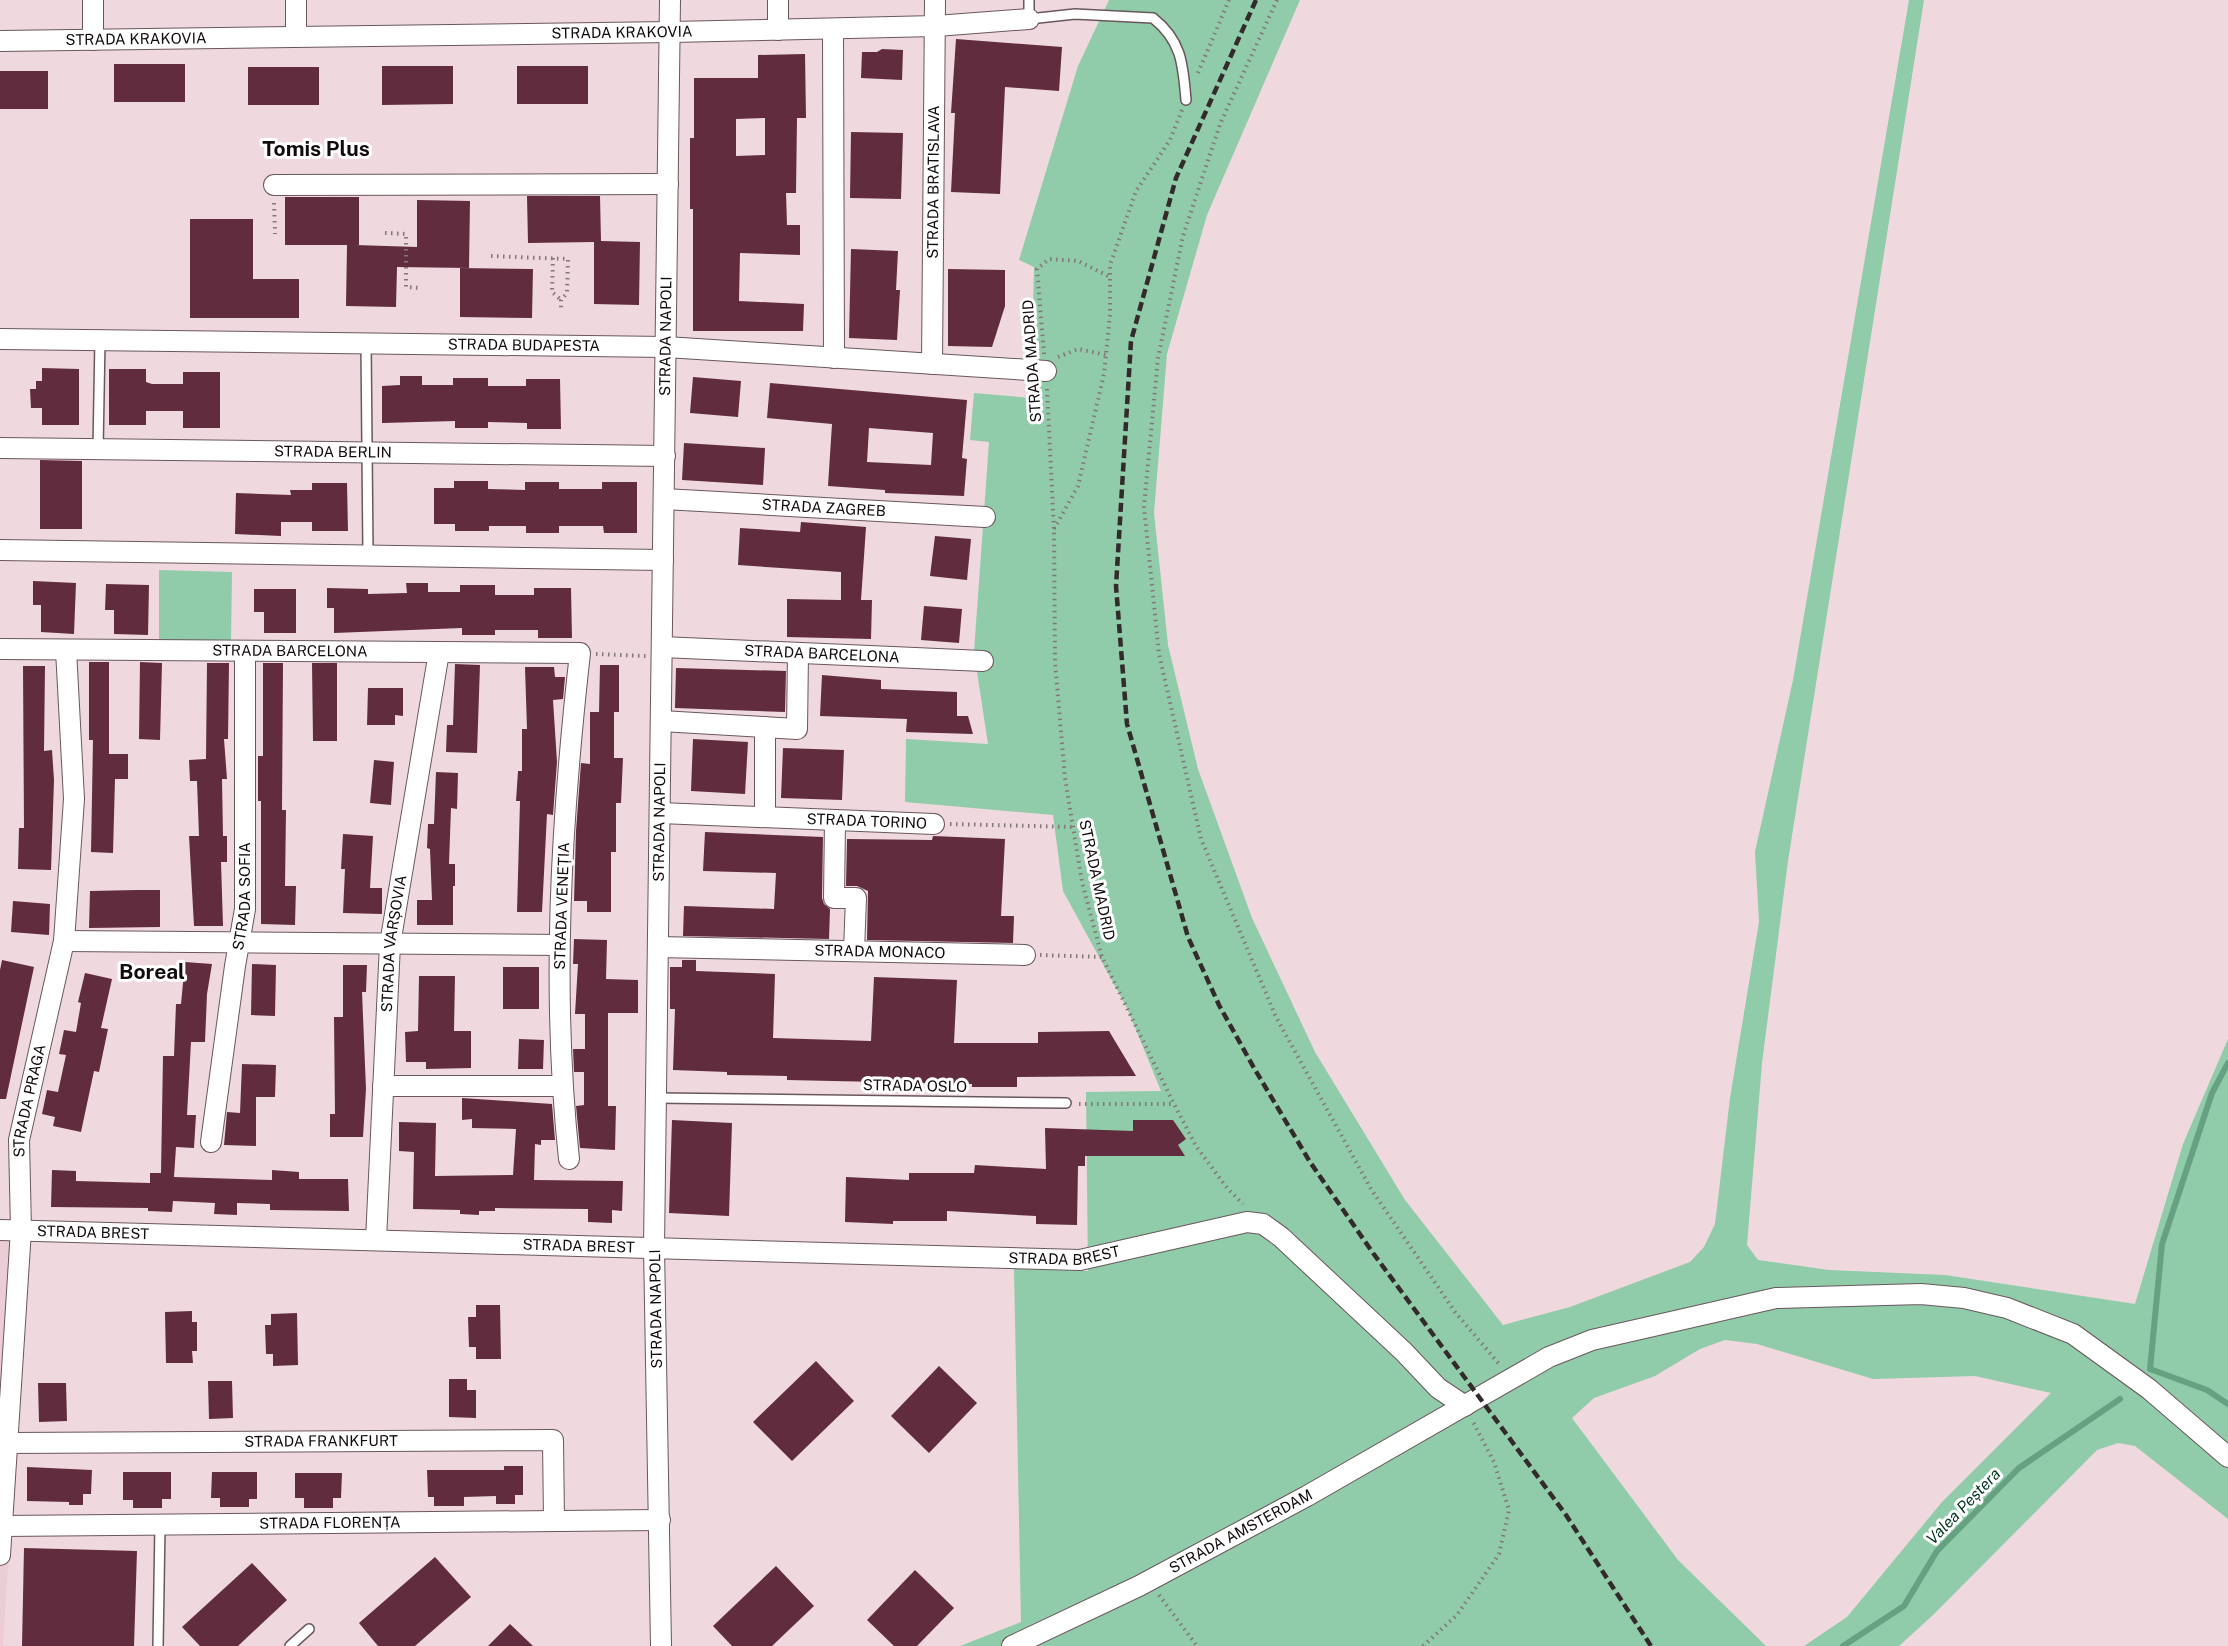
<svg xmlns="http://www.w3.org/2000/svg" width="2228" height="1646" font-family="'Public Sans',sans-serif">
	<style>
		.built { fill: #eccdd5 }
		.green { fill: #90cbaa }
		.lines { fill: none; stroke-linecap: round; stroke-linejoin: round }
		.stream { stroke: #66a282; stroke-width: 6 }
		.building { fill: #612c3d; fill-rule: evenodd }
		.lane-casing { stroke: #6a575c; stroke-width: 12 }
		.street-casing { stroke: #6a575c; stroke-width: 22 }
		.path { stroke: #847679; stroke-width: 4; stroke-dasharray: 1.5 4.5; stroke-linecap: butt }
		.lane { stroke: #fff; stroke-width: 9 }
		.street { stroke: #fff; stroke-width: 20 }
		.rail { stroke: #332a2c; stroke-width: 4.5; stroke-dasharray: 9 4.5; stroke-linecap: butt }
		.labels { text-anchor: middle; stroke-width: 6; stroke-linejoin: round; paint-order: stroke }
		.street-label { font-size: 15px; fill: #120b0d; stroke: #fff }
		.water-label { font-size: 16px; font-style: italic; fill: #013620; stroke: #fff }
		.district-label { font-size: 21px; font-weight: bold; fill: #120b0d; stroke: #fff }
	</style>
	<rect width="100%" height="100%" fill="#efd9de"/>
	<polygon class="built" points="0,1236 29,1237 3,1646 0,1646"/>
	<g class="green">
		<polygon points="1109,0 1300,0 1207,215 1167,354 1154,513 1168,645 1198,769 1252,918 1315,1052 1405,1200 1503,1325 1570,1307 1690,1262 1704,1247 1715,1224 1730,1098 1759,922 1755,852 1793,680 1909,0 1924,0 1788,861 1762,1063 1747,1245 1758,1260 1829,1270 1945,1275 2135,1304 2183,1144 2228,1039 2228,1519 2135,1446 2118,1443 2097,1450 1933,1615 1899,1646 1804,1646 1847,1617 1942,1502 2051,1393 1975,1376 1873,1379 1757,1344 1725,1340 1700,1349 1655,1376 1594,1398 1572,1418 1678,1560 1766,1646 960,1646 1021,1622 1014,1269 1088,1271 1086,1092 1161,1091 1127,1008 1063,891 1053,815 905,802 906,739 988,744 974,652 989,442 970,440 974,393 1031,398 1034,267 1019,260 1078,66"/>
		<polygon points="159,570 232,572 231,642 159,642"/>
	</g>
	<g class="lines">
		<g class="stream">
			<polyline points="2228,1063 2212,1093 2162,1244 2150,1369 2207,1390 2228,1404"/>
			<polyline points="1843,1646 1904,1606 1937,1551 2019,1468 2120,1399"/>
		</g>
	</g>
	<g class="building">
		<polygon points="956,39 1062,47 1059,91 1005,87 1000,194 951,192 955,113 951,113"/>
		<polygon points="882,49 903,50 902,80 861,78 862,52 877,52"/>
		<path d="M805,54L806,118H797L796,193H786L787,225H800V255L740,253L739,301L804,304L803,331H693V209H690V138H694V78H758V55ZM765,118V155L736,156V119Z"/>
		<rect x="114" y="64" width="71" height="38"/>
		<polygon points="382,66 453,66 453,104 382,105"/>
		<rect x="517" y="66" width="71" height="38"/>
		<rect x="248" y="67" width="71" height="38"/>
		<rect x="0" y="71" width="48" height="38"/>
		<polygon points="851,132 903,133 901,199 850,198"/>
		<polygon points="527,196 600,196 601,241 640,242 639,305 594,304 594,242 528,243"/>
		<polygon points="285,197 359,197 359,245 355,245 417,247 417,200 470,201 469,268 397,267 396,307 346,306 347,245 285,245"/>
		<polygon points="190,219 253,219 253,279 299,279 299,318 190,318"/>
		<polygon points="851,249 898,251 896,290 900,290 897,340 849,338"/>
		<polygon points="460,268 533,269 532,318 460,317"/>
		<polygon points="948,269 1005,270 1005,306 992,347 948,346"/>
		<polygon points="42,368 79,369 79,425 42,425 42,408 31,408 30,389 36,389 36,381 42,381"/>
		<polygon points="109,369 146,369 146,382 152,384 183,384 183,372 220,372 220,428 183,428 183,411 146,411 146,425 109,425"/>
		<polygon points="400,376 422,376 422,385 453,385 453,378 488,378 488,386 526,386 526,379 560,379 561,429 527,429 527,423 488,422 488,428 455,428 455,421 382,423 382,386 400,385"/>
		<polygon points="693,377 741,381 738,417 690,413"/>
		<path d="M770,383L967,400L962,458L967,459L964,496L885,493V490L828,486L832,424L767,418ZM869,428L933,433L931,465L867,462Z"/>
		<polygon points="684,443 765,448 763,485 682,480"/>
		<polygon points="40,460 82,461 82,529 40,529"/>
		<polygon points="454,481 488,481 488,489 525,490 525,482 559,482 559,489 602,489 602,482 637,482 637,533 604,533 603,526 559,526 559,533 526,533 526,526 489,526 489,531 455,531 455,524 434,524 434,488 454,488"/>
		<polygon points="312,483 347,483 348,531 312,531 312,522 281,522 281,536 235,534 236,493 291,495 290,490 312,490"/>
		<polygon points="801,522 866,527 861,600 872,600 871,639 787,637 787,599 841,600 841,572 738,565 740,528 800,532"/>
		<polygon points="935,536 971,539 967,580 930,576"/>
		<polygon points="33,581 76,583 74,634 41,632 41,605 33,605"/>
		<polygon points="406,583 428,583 428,592 460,592 460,585 495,585 495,595 534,595 534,588 571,588 572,638 538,638 538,630 495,630 495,635 462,635 462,628 334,633 334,608 327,608 327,588 368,589 368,594 407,593"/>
		<polygon points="106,584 149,585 148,635 114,634 114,610 105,610"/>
		<polygon points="254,589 296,589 296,633 264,633 264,612 254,612"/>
		<polygon points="924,606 962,609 959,643 921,640"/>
		<polygon points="89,662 109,662 109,754 128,754 128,779 115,779 113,853 91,852 93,740 89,740"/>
		<polygon points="140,662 162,663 160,740 139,739"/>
		<polygon points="207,663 229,663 228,739 224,739 227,779 222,779 223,836 227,836 227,862 221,862 223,926 194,926 189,836 199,836 197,781 190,781 189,760 206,759"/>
		<polygon points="263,663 283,663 282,810 286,810 285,886 296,886 295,925 261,924 261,801 258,801 258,756 263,756"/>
		<polygon points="312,663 337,663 337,741 313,741"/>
		<polygon points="455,664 480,665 477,753 446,752 447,725 453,725"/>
		<polygon points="600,665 619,665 619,712 614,712 614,758 623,758 621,803 616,803 616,852 611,852 611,912 587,912 587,901 574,901 576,831 581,763 590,764 590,712 599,712"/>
		<polygon points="23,666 45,666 44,751 52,750 54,780 51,870 18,869 19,828 24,828"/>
		<polygon points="525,667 554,667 555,677 565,677 563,699 553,700 557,762 553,815 547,814 542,912 517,912 520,801 516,801 518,771 522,771 522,729 527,729"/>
		<polygon points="676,668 786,671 785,712 675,708"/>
		<polygon points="822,675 881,680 881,689 957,692 957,716 968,716 973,734 906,732 907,719 820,716"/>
		<polygon points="368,688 403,688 403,716 395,715 395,725 367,725"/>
		<polygon points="693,739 748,742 745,794 691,791"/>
		<polygon points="783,748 844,750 842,800 781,798"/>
		<polygon points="374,760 394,762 391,805 370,803"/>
		<polygon points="436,772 458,773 457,809 451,808 449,864 455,864 455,886 453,886 453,925 417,925 417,900 432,900 430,849 427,848 428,824 434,824"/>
		<polygon points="705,832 823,837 822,898 824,904 830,909 829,939 683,936 684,906 774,909 776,873 703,871"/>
		<polygon points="343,834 373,836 370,888 382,888 382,914 343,913 345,869 341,869"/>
		<polygon points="933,836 1005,839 1001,916 1014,916 1013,943 867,940 868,891 857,886 846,886 847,839 932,840"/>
		<polygon points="137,890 160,890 160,927 89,928 90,891"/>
		<polygon points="13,901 50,904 49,935 11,932"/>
		<polygon points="574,939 607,940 606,979 638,980 638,1013 608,1013 608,1106 616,1106 615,1150 580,1148 576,1106 584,1105 584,1072 574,1072 573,1049 585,1049 585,1014 575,1014 578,964 573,964"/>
		<polygon points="2,960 34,967 6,1099 0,1099 0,970"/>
		<polygon points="682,960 696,960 696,971 775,974 773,1038 871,1041 874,977 957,980 954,1043 1038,1043 1038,1032 1109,1031 1136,1076 1017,1077 1017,1087 972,1087 972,1084 787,1080 787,1076 727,1075 727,1072 673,1070 675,1009 670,1009 670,967 682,967"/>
		<polygon points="185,962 212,964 207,994 205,1042 191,1042 187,1115 196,1115 194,1148 176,1147 174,1177 272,1180 272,1170 299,1172 299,1179 348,1179 349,1211 270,1210 270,1204 237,1203 237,1215 214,1214 215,1203 173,1201 172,1212 148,1211 148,1208 51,1207 52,1170 76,1171 76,1181 150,1183 150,1173 161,1173 163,1056 174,1056 176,1004 181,1004"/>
		<polygon points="252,964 276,965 275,1016 251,1015"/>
		<polygon points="343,965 367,965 366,992 362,992 366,1089 363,1137 330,1137 330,1114 335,1114 334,1017 343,1017"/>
		<rect x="503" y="967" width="36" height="42"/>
		<polygon points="85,973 112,979 101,1028 108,1029 99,1072 94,1071 81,1132 53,1126 55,1117 42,1114 47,1090 58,1092 66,1055 59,1054 64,1030 76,1032 81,1003 78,1002"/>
		<polygon points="419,976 455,976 454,1031 471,1031 471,1068 426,1069 426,1062 406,1062 405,1032 418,1031"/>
		<polygon points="519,1039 544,1040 543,1069 518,1069"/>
		<polygon points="242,1064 276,1065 275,1097 256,1097 256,1146 224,1145 227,1112 240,1113"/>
		<polygon points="462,1098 552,1104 555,1140 541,1140 541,1145 535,1144 534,1180 623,1181 622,1211 612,1210 612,1223 588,1222 588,1209 495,1208 495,1211 479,1211 479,1215 460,1214 460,1210 413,1209 414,1152 399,1151 399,1122 436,1123 435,1176 513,1175 516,1129 472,1128 472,1119 462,1120"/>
		<polygon points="672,1120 732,1123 729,1216 669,1213"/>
		<polygon points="1133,1120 1173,1120 1186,1139 1178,1145 1185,1156 1085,1156 1085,1166 1078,1166 1077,1225 1036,1224 1036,1216 947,1211 947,1221 893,1221 893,1224 845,1222 846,1177 909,1180 909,1173 974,1173 975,1165 1046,1169 1045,1128 1133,1131"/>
		<polygon points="476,1305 500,1305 501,1359 476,1359 476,1347 469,1347 468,1317 476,1317"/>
		<polygon points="192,1311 192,1322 197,1322 197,1351 192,1351 193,1363 166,1363 165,1312"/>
		<polygon points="297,1313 298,1365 273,1366 273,1354 266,1354 265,1325 271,1325 271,1314"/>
		<polygon points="816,1361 854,1401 792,1461 753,1422"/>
		<polygon points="939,1366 977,1403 929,1453 891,1416"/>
		<polygon points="449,1379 467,1379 467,1390 476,1390 476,1418 449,1417"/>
		<polygon points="208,1381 232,1381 233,1418 209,1419"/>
		<polygon points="38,1383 66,1383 67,1421 39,1422"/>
		<polygon points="504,1466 523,1466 523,1495 515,1495 515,1504 496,1504 496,1496 464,1497 464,1506 434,1506 434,1497 428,1497 427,1470 504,1470"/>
		<polygon points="27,1467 92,1470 91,1494 83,1494 83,1505 69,1505 69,1502 27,1501"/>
		<polygon points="123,1472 171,1472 171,1499 162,1499 162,1508 133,1508 133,1500 123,1500"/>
		<polygon points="212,1472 257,1472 257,1499 249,1499 249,1507 220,1507 220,1498 211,1498"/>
		<polygon points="295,1473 342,1473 341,1498 333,1498 333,1508 304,1508 304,1498 295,1498"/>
		<polygon points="24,1548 137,1551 134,1646 22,1646"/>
		<polygon points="435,1557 471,1597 415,1646 378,1646 359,1623"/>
		<polygon points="252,1563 287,1600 238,1646 200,1646 182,1627"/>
		<polygon points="776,1566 814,1606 772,1646 732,1646 713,1626"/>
		<polygon points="915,1570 954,1608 917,1646 894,1646 867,1620"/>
		<polygon points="510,1624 533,1646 488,1646"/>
	</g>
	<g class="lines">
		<defs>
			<g id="lane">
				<path d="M1029,0V19L1075,14L1153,18C1182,41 1183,65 1186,100"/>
				<polyline points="366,343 368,554"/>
				<polyline points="98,449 100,340"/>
				<polyline points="656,1098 1066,1103"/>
				<polyline points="158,1646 160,1525"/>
				<polyline points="290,1646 309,1629"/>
			</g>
			<g id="street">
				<polyline points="778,0 778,30"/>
				<polyline points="833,29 834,358"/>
				<polyline points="296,37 296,0"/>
				<polyline points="93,40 93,0"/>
				<path id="s1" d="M0,41L671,32L936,26L1029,19"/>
				<polyline points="274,185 668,184"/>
				<path id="s2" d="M0,339L666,347L1046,371"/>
				<path id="s3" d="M932,364L935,0"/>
				<path id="s4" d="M0,448L665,456"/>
				<path id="s5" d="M664,499L985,517"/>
				<polyline points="0,550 663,560"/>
				<path id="s6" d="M662,647L983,661"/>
				<path id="s7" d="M0,649L580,653C561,822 551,990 569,1159"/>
				<polyline points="661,721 797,729 798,653"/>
				<path id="s8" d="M660,813L934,824"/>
				<polyline points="765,817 765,727"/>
				<polyline points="835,820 834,898 856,898 854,951"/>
				<polyline points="64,941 558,945"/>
				<path id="s9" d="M658,947L1025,955"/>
				<polyline points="383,1086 561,1086"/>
				<path id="s10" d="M211,1142L235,966L245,909V651"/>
				<path id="s11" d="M0,1230L1080,1260L1247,1222L1263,1224L1281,1237L1404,1352L1438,1388L1465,1406"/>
				<path id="s12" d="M376,1240L390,944L439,652"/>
				<path id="s13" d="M7,1443L553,1440L554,1521"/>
				<path id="s14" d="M2,1526L660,1520"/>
				<path id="s15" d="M0,1555L21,1230L19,1140L64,941L74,799L66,650"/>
				<path id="s16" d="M661,1646L654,1247L670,0"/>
				<path id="s17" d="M1012,1646L1139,1586L1307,1496L1549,1357L1592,1340L1776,1298L1921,1294L1964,1298L2007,1308L2073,1334L2149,1389L2228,1457"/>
			</g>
		</defs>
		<use href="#lane" class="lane-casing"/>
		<use href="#street" class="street-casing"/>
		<g class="path">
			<polyline points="1277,0 1220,124 1183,236 1158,358 1144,507 1159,654 1201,839 1276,1017 1371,1189 1455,1312 1500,1365"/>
			<polyline points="1198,73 1229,0"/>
			<polyline points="274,203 275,234"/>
			<polyline points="385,233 406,234 406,287 421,288"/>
			<polyline points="491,256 568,259 567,293 561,300 561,309"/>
			<polyline points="553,258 552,292 561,300"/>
			<polyline points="1044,354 1037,269 1049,259 1078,261 1108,276"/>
			<polyline points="1058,357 1078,349 1106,355"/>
			<polyline points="1047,389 1054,530 1055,662 1065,778 1082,882 1102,957 1174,1104 1196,1146 1227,1188 1243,1204"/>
			<polyline points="1054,529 1078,486 1104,374 1110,315 1110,265 1136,191 1170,140 1182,110"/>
			<polyline points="596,654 646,656"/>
			<polyline points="950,824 1073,827"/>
			<polyline points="1040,955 1102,957"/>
			<polyline points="1079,1104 1173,1104"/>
			<polyline points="1159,1595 1197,1646"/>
			<polyline points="1423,1646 1457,1615 1499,1554 1509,1510 1494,1462 1473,1422"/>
		</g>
		<use href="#lane" class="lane"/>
		<use href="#street" class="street"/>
		<polyline class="rail" points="1256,0 1176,178 1131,341 1116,586 1127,724 1188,937 1219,1005 1254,1068 1310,1162 1373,1253 1566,1515 1651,1646"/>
	</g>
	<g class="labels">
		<g class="street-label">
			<text dy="5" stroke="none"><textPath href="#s1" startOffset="622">STRADA KRAKOVIA</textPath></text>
			<text dy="5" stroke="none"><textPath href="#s1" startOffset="136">STRADA KRAKOVIA</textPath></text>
			<text dy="5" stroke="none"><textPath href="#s3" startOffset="182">STRADA BRATISLAVA</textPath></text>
			<text dy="5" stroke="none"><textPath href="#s16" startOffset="1310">STRADA NAPOLI</textPath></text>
			<text dy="5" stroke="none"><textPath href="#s2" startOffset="524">STRADA BUDAPESTA</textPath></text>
			<text transform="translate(1032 361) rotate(-94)" y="5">STRADA MADRID</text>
			<text dy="5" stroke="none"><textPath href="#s4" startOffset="333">STRADA BERLIN</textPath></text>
			<text dy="5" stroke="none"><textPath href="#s5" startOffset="160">STRADA ZAGREB</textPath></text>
			<text dy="5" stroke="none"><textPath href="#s7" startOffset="290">STRADA BARCELONA</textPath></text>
			<text dy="5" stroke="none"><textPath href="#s6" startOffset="160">STRADA BARCELONA</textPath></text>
			<text dy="5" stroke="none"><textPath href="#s8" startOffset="207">STRADA TORINO</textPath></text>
			<text dy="5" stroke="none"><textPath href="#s16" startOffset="824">STRADA NAPOLI</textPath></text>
			<text transform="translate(1097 880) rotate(78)" y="5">STRADA MADRID</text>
			<text dy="5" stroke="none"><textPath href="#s10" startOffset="248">STRADA SOFIA</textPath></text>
			<text transform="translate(562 906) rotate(-88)" y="5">STRADA VENEȚIA</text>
			<text dy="5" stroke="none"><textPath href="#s12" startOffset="297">STRADA VARȘOVIA</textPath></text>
			<text dy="5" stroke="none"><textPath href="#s9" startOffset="222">STRADA MONACO</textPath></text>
			<text transform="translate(915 1086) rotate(1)" y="5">STRADA OSLO</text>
			<text dy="5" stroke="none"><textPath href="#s15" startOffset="456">STRADA PRAGA</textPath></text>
			<text dy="5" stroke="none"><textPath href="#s11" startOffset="93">STRADA BREST</textPath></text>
			<text dy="5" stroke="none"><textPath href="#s11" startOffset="579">STRADA BREST</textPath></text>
			<text dy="5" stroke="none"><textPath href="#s11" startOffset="1065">STRADA BREST</textPath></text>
			<text transform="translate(656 1309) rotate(-91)" y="5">STRADA NAPOLI</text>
			<text dy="5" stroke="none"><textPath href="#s13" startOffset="314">STRADA FRANKFURT</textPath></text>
			<text dy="5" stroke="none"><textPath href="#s14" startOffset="328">STRADA FLORENȚA</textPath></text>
			<text dy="5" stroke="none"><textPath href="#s17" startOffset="256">STRADA AMSTERDAM</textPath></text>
		</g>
		<g class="water-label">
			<text transform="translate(1963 1506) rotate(-46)" y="6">Valea Peștera</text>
		</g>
		<g class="district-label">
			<text x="316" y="156">Tomis Plus</text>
			<text x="152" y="979">Boreal</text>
		</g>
	</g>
</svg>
